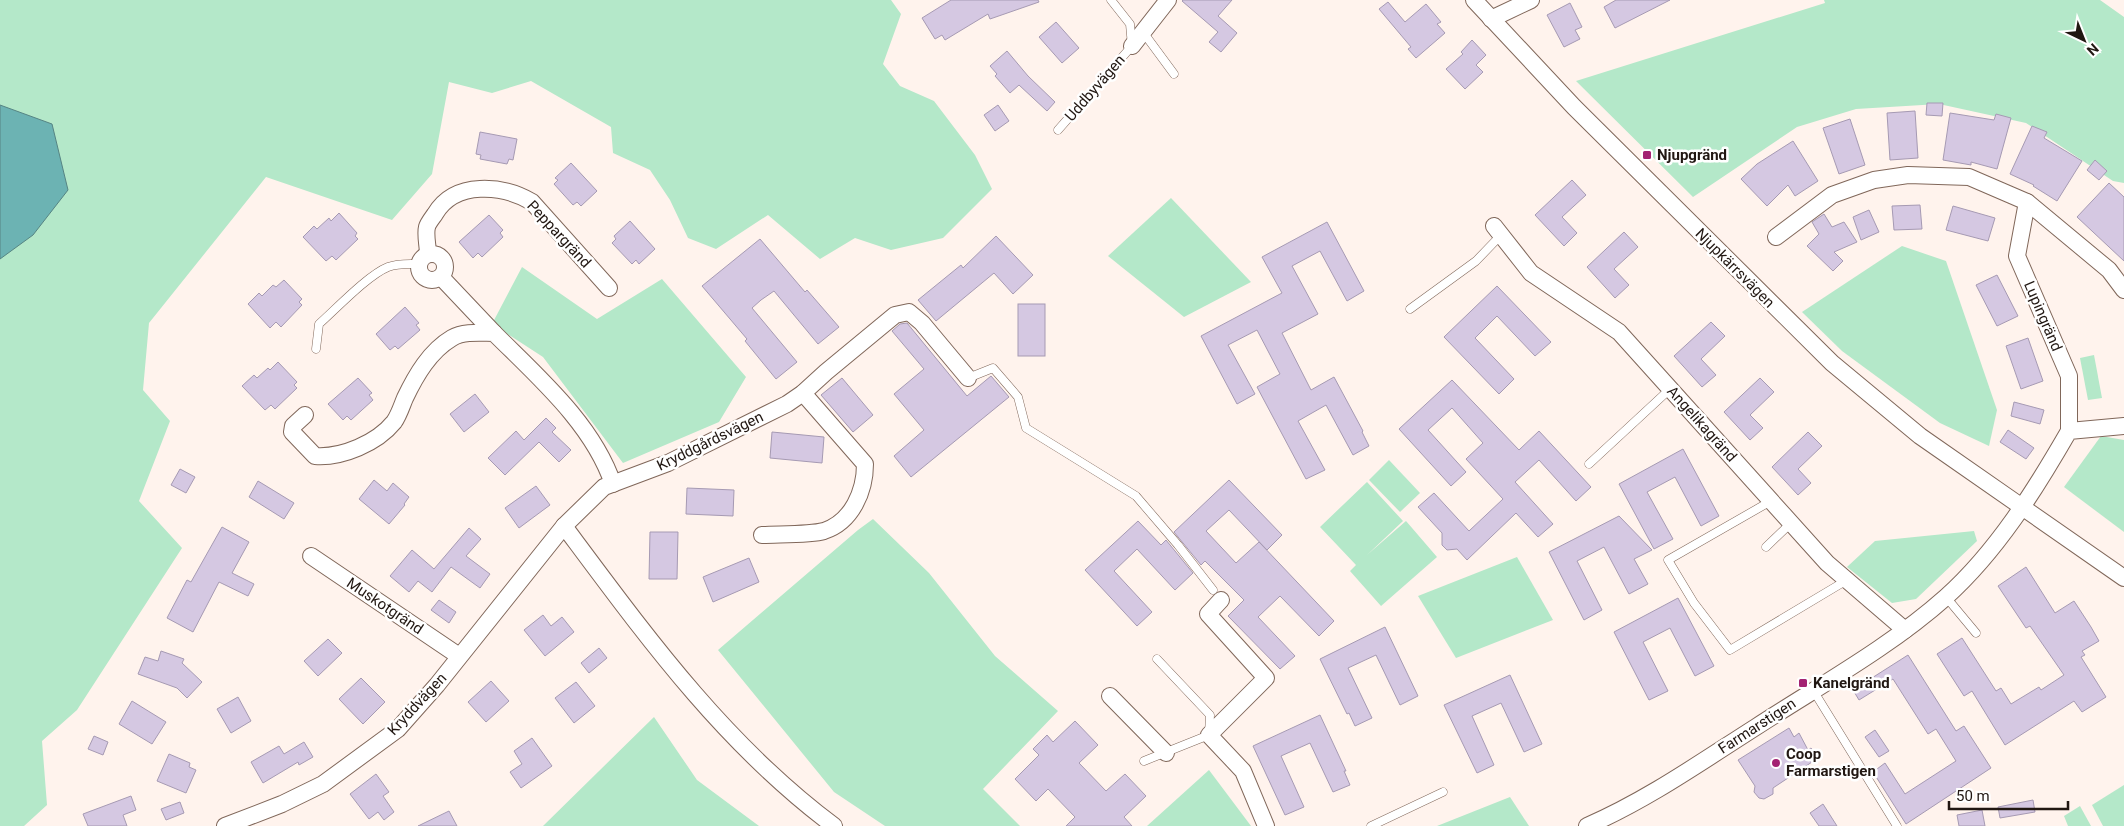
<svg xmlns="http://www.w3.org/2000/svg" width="2124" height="826" font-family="Roboto,sans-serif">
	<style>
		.green { fill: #b4e8c9 }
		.water { fill: #6cb3b3; stroke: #568483 }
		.building { fill: #d5c8e2; stroke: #a69ab3 }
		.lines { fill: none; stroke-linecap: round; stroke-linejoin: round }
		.lane-casing { stroke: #80675a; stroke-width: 9 }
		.street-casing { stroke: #80675a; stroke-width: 18 }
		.lane { stroke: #fff; stroke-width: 8 }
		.street { stroke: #fff; stroke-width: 16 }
		.poi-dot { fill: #a32272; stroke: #fff; stroke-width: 2 }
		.labels { text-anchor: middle; stroke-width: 5; stroke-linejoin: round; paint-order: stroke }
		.street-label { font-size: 15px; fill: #211712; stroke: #fff }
		.poi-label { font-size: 15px; font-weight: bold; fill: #211712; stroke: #fff; text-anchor: start }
	</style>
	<rect width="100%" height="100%" fill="#fff3ed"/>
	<g class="green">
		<polygon points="0,0 891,0 901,14 883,64 900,86 934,101 975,155 992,189 943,238 891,250 855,238 820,259 768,215 716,249 688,238 670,200 650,170 613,153 611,127 531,81 492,93 449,82 432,174 392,220 266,177 149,323 143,390 170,421 139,501 182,548 77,710 42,741 47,805 24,826 0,826"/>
		<polygon points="1824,0 2100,0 2124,17 2124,183 2113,181 2026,123 1939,104 1856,109 1797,127 1693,197 1576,81 1825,3"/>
		<polygon points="1171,198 1251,282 1184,317 1108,256"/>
		<polygon points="1902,246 1946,261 1997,410 1989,446 1940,423 1842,351 1802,312"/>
		<polygon points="522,267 597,319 662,279 746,377 719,422 623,463 543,357 492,324"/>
		<polygon points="2094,355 2102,398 2088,400 2080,358"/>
		<polygon points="2101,436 2124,440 2124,532 2064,487"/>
		<polygon points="1389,460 1420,493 1400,512 1369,480"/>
		<polygon points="1367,482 1403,521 1367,555 1406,521 1437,557 1381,606 1350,571 1356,565 1320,527"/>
		<polygon points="873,519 929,573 995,656 1058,711 983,789 1020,826 885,826 834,792 718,650 858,530"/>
		<polygon points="1974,531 1977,541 1916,599 1892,603 1847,567 1875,541"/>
		<polygon points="1517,557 1553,620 1456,658 1418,596"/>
		<polygon points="654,717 697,780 759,826 543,826"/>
		<polygon points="1209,770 1251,826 1147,826"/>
		<polygon points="2124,785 2124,826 2103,826 2092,805"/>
		<polygon points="1510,797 1529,826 1437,826"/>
		<polygon points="2080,806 2091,826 2068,826 2064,816"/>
	</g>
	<polygon class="water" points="0,105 52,124 68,190 33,235 0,259"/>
	<g class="building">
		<polygon points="951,0 1038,0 1039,2 990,19 988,14 945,40 942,35 935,39 922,18"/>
		<polygon points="1183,0 1232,0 1218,16 1237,33 1221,52 1209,42 1218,32 1182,1"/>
		<polygon points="1616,0 1670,0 1615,28 1604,7"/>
		<polygon points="1388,2 1405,22 1426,4 1441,22 1437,24 1445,33 1416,58 1408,49 1411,47 1379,9"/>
		<polygon points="1570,3 1582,27 1575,30 1580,39 1564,47 1547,15"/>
		<polygon points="1056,22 1079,48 1062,63 1039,37"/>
		<polygon points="1472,40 1486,55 1476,65 1483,72 1465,89 1446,69 1463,54 1461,52"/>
		<polygon points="1007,51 1028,76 1055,102 1047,111 1019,85 1010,93 995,76 997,74 990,66"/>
		<polygon points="1927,103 1943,103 1942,116 1926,115"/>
		<polygon points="998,105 1009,121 995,131 984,115"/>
		<polygon points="1915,111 1918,158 1890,160 1887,113"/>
		<polygon points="1950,113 1994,120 1996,114 2011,118 1997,169 1971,162 1971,165 1943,160"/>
		<polygon points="1850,119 1865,165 1839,174 1823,128"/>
		<polygon points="2032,126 2047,132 2044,138 2082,161 2057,201 2033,186 2034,185 2010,174"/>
		<polygon points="480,132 517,139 513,160 509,159 507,164 480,159 481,155 476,154"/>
		<polygon points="1793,141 1818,181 1795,196 1788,185 1767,206 1741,179 1757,164"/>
		<polygon points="2095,160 2107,171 2099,180 2087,170"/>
		<polygon points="571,163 597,191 581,206 577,202 573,205 554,184 558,180 555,178"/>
		<polygon points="1572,180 1586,195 1562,217 1577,233 1564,246 1535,215"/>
		<polygon points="2109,183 2124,197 2124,261 2077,217"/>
		<polygon points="1920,205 1922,229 1894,230 1892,206"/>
		<polygon points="1953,206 1995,218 1988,241 1946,230"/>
		<polygon points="1869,210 1879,232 1861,240 1853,217"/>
		<polygon points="339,213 357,233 355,236 358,239 336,260 332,256 326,261 303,237 314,226 317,229 329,218 331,221"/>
		<polygon points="1824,214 1832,227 1844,222 1857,242 1834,252 1843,261 1833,271 1807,246 1819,234 1812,222"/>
		<polygon points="489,215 503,230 500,233 503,237 482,257 478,253 473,258 459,242"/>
		<polygon points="630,221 655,249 639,264 636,260 632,264 612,243 616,239 614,236"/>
		<polygon points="1327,222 1364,291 1347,301 1320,251 1292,266 1318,314 1282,333 1311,390 1334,377 1363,431 1362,432 1369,446 1353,455 1326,405 1298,421 1325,470 1306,479 1257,387 1280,374 1257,330 1228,345 1255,394 1237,404 1201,336 1282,293 1262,257"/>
		<polygon points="1624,232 1638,247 1614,269 1629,285 1615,298 1587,267"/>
		<polygon points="996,236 1033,275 1013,294 994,273 936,321 918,300 961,265 963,268"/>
		<polygon points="760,239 805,292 807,290 839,327 818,344 774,291 761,300 752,308 797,362 776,379 745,341 747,339 702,286"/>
		<polygon points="1997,275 2018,316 1997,326 1976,285"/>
		<polygon points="284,280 302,299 299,302 302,305 281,327 276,322 270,328 248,304 259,293 262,296 273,285 276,287"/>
		<polygon points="1497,286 1551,342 1535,356 1497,316 1475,338 1514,379 1499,394 1444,337"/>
		<rect x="1018" y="304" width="27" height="52"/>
		<polygon points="405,307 419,323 416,325 420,330 398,349 395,346 390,350 376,334"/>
		<polygon points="1711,322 1725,336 1701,359 1716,375 1702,387 1674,356"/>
		<polygon points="907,323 967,396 991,376 1009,397 911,477 894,456 924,430 894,394 924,369 892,331 900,324"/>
		<polygon points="2028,338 2043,381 2021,389 2006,346"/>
		<polygon points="278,362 297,382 294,385 297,388 275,409 271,405 265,410 242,386 254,375 257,378 268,368 270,370"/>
		<polygon points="358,378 372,393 369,395 373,400 351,420 347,416 343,420 328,404"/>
		<polygon points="842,378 873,415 853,432 821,395"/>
		<polygon points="1760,378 1774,392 1750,415 1763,428 1750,440 1724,412"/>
		<polygon points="1452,380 1519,450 1539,431 1591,487 1576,501 1539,460 1515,482 1553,524 1538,537 1516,513 1467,560 1457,549 1447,550 1442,545 1442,533 1418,507 1434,493 1469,531 1503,499 1466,459 1483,443 1452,408 1428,430 1466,472 1451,486 1399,429"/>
		<polygon points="475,394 489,412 464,432 450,414"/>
		<polygon points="2014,402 2044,410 2040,424 2011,416"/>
		<polygon points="546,418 556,428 552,432 571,450 559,462 539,442 505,475 488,458 516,431 524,440"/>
		<polygon points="2008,430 2034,448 2026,459 2000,442"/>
		<polygon points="772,432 824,437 822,463 770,458"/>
		<polygon points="1808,432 1822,446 1798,469 1811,483 1798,495 1772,467"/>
		<polygon points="1683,449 1719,516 1701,526 1675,477 1647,492 1673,539 1654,549 1619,484"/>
		<polygon points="180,469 195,477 186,493 171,485"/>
		<polygon points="374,480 387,491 393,483 409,497 404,504 405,505 389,524 359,499"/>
		<polygon points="1229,480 1282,535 1267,550 1229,510 1206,531 1236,563 1259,542 1334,621 1319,636 1280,596 1258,617 1295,656 1280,669 1228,616 1244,600 1205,561 1201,565 1174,532"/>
		<polygon points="258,481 294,503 284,519 249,497"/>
		<polygon points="536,486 550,505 519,528 505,508"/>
		<polygon points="687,488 734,490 733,516 686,514"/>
		<polygon points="1619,516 1652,550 1634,559 1648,584 1629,594 1604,547 1577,561 1602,610 1584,620 1549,552"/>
		<polygon points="1138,521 1161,545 1166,540 1193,573 1175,590 1137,549 1114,571 1152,612 1137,626 1085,570"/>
		<polygon points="222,527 249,542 232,573 254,584 248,596 219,582 193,632 167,618 187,580 191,582"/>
		<polygon points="469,528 481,539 466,556 490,574 480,588 451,567 432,592 418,581 409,592 390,576 412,550 434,569"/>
		<polygon points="650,532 678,532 677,579 649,579"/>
		<polygon points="749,558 759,582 713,602 703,577"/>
		<polygon points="2026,567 2055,613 2074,601 2091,627 2099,641 2082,651 2085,655 2081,657 2106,697 2082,712 2074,701 2005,745 1972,691 1964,696 1937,654 1962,638 1996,691 2001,688 2011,704 2039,687 2041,690 2064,675 2030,626 2026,628 1998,586"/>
		<polygon points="1678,598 1714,666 1695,676 1670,628 1643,642 1668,691 1649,700 1614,632"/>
		<polygon points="439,600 456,612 449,623 431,610"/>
		<polygon points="543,615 551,626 562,617 574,632 545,656 524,630"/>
		<polygon points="1385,627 1418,696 1400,705 1376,655 1348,668 1372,718 1355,726 1349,713 1347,714 1320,659"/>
		<polygon points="328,639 342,653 318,676 304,661"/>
		<polygon points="599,648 607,658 589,673 581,663"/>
		<polygon points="161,651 184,659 182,663 202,682 187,698 177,688 138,674 145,657 158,661"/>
		<polygon points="1908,655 1956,731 1964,726 1991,768 1906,824 1873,772 1885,763 1905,794 1956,761 1936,729 1928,734 1893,679 1859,700 1853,690"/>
		<polygon points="1510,675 1542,744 1524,752 1501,703 1472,716 1494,765 1477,773 1444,705"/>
		<polygon points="361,678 385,702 363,724 339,699"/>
		<polygon points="491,681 509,701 486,722 468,702"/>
		<polygon points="576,682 595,706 574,723 555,698"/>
		<polygon points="238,697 251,721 231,733 217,709"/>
		<polygon points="132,701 166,722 152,744 119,724"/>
		<polygon points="1320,715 1346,771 1344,771 1350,785 1333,792 1310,743 1281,756 1304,807 1285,815 1253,746"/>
		<polygon points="1075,721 1098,745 1079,763 1106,791 1125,774 1146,796 1124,817 1132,826 1066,826 1075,817 1048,789 1036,801 1015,779 1039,755 1033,749 1047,735 1053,742"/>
		<polygon points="1789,728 1794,737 1799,733 1808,750 1811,748 1818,758 1773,788 1773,794 1764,799 1759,798 1754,792 1755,786 1738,760"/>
		<polygon points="1875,730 1889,751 1879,757 1865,737"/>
		<polygon points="94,736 108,742 103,755 88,749"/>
		<polygon points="532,738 552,766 521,788 510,772 522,764 514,751"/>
		<polygon points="304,742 313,757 299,765 298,762 263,783 251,762 279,746 284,754"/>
		<polygon points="169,754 190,763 189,767 196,770 186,793 157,781"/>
		<polygon points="376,774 389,792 383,796 394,812 384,820 378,812 369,819 350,794"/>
		<polygon points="131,796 136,810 123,815 127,826 88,826 83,814"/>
		<polygon points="2033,800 2035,812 2000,818 1998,807"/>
		<polygon points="180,802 184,813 166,820 161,809"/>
		<polygon points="1823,804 1837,826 1819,826 1810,813"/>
		<polygon points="1982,810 1985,826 1959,826 1957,815"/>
		<polygon points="449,811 457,826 418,826"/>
	</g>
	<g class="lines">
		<defs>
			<g id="lane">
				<polyline points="1143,32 1174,74"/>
				<polyline points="1058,130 1132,46 1130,24 1111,0"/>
				<polyline points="1410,309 1476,261 1501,235"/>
				<path d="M316,349L319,324C336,309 368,275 388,267C398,263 408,264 419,264"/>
				<polyline points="968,378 993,368 1018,397 1026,428 1136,496 1178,545 1213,590"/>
				<polyline points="1589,464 1670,389"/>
				<polyline points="1771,501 1668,560 1694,603 1730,650 1847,580"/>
				<polyline points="1766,547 1791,523"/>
				<polyline points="1946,597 1976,633"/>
				<polyline points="1813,690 1897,826"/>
				<polyline points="1144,761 1209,735 1210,715 1157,659"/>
				<polyline points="1371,826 1443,792"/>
			</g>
			<g id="street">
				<polyline points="1474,0 1574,107 1832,363 1920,436 2124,578"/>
				<polyline points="1491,19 1531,0"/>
				<polyline points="1132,46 1168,0"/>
				<polyline points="2027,202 2017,256 2069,376 2069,431"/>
				<polyline points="1494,226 1531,273 1619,332 1827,563 1905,630"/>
				<polyline points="1776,237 1832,195 1874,180 1908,175 1969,177 2027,202 2109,270 2124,290"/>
				<circle cx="432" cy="267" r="13"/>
				<path d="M428,254C428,246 425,235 427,227C428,223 433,217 435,214C455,180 503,185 532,202L609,288"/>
				<polyline points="441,277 494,333"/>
				<path d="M305,415L293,426L292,432L315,456C342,458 377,443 394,422C399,415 402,405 405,398C416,375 430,351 452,338C464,331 481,333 494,333C537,376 593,424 613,484"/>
				<path d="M564,526C646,636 723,743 834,826"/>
				<path d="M762,535C778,534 810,535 824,531C852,522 865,491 865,464L803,393"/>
				<polyline points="311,556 459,656"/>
				<polyline points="1221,600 1208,614 1266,678 1209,735 1243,771 1266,826"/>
				<polyline points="1110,696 1166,753"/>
				<polyline points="225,826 282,804 323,784 398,729 437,685 564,526 604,487 668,463 787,404 803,393 826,372 895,315 909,312 922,323 968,378"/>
				<path d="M1587,826C1647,800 1701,762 1756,727C1819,686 1890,647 1946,597C1997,551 2035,490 2069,431L2124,426"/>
			</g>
		</defs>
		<use href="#lane" class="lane-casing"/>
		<use href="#street" class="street-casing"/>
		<use href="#lane" class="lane"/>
		<use href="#street" class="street"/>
	</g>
	<g class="poi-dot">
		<rect x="1642" y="150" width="10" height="10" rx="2.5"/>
		<rect x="1798" y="678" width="10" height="10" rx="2.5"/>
		<circle cx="1776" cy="763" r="5"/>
	</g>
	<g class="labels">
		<g class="street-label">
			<text transform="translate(1095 88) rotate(-49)" y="5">Uddbyvägen</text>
			<text transform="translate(559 234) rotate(47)" y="5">Peppargränd</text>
			<text transform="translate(1735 268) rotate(45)" y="5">Njupkärrsvägen</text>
			<text transform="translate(2043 316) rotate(67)" y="5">Lupingränd</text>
			<text transform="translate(1702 424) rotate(48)" y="5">Angelikagränd</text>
			<text transform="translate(710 441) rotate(-26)" y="5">Kryddgårdsvägen</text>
			<text transform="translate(385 606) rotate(34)" y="5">Muskotgränd</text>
			<text transform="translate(417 704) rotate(-47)" y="5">Kryddvägen</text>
			<text transform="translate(1757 726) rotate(-33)" y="5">Farmarstigen</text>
		</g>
		<g class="poi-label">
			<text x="1657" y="160">Njupgränd</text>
			<text x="1813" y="688">Kanelgränd</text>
			<text x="1786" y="759">Coop<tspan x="1786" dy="17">Farmarstigen</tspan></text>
		</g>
	</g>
	<g transform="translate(2084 40) rotate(137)" stroke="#ffffff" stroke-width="4" paint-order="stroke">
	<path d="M0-4L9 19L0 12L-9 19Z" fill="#211712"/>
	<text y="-8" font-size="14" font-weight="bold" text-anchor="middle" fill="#211712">N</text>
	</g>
	<path d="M1949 801v8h119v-8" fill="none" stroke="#211712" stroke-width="2.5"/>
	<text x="1956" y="801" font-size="15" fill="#211712" stroke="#ffffff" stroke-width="4" paint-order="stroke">50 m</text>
</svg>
